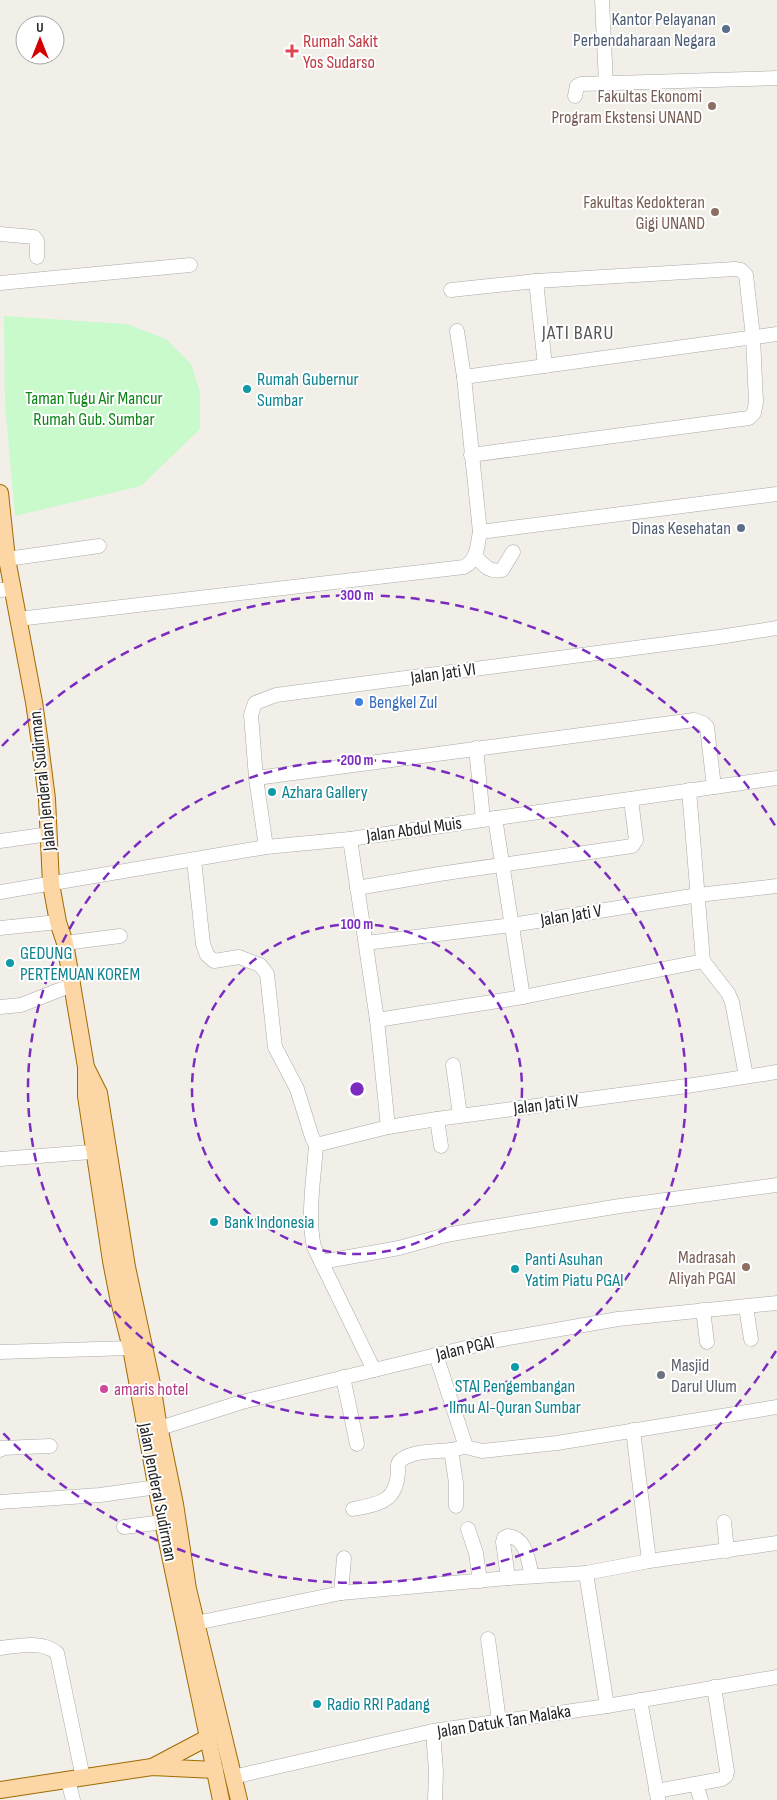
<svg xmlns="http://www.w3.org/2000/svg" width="777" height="1800" font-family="'Sofia Sans Condensed',sans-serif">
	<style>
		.park { fill: #c8facc }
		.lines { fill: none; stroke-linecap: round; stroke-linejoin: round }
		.minor-casing { stroke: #a9a9a9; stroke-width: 15 }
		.major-casing { stroke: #a06b00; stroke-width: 18 }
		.minor { stroke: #fff; stroke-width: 14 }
		.major { stroke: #fcd6a4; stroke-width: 16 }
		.ring { fill: none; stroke: #7b2cbf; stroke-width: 2.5; stroke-dasharray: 9 6 }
		.service-dot { fill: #5c6f8a; stroke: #fff; stroke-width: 2 }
		.health-dot { fill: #e0444e; stroke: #fff; stroke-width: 2 }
		.education-dot { fill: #8d6e63; stroke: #fff; stroke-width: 2 }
		.culture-dot { fill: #0f9aa8; stroke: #fff; stroke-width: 2 }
		.shop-dot { fill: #3f7fe0; stroke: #fff; stroke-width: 2 }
		.worship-dot { fill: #6b7280; stroke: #fff; stroke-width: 2 }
		.hotel-dot { fill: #d1479c; stroke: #fff; stroke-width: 2 }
		.labels { text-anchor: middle; stroke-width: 4; stroke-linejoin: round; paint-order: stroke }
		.service-label { font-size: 18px; fill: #4e5e75; stroke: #fff; text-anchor: end }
		.health-label { font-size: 18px; fill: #be3a42; stroke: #fff; text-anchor: start }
		.education-label { font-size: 18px; fill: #785e54; stroke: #fff; text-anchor: end }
		.culture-label { font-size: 18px; fill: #0d838f; stroke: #fff; text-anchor: start }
		.park-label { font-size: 18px; fill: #0c8416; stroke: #fff }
		.street-label { font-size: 18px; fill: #222; stroke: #fff }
		.shop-label { font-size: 18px; fill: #366cbe; stroke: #fff; text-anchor: start }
		.worship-label { font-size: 18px; fill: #5b616d; stroke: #fff; text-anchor: start }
		.hotel-label { font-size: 18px; fill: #b23c85; stroke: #fff; text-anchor: start }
		.quarter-label { font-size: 20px; letter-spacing: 1px; fill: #555; stroke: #fff }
		.centre { fill: #7b2cbf; stroke: #fff; stroke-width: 2.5 }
		.ring-label { font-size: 15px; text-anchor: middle; font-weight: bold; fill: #7b2cbf; stroke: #fff; stroke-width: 4; stroke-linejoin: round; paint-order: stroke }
	</style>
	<rect width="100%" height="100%" fill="#f2efe9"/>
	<polygon class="park" points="4,316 127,324 166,339 191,364 200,392 200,429 141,486 15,516 5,403"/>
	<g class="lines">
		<defs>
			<g id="minor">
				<polyline points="602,0 606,84"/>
				<polyline points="575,96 577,86 581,84 777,78"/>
				<polyline points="0,234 34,237 37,241 37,257"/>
				<polyline points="536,281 545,366"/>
				<polyline points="0,283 190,265"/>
				<polyline points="451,290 536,281 735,269 741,270 746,275 753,337 756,402 754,413 749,418 471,455"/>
				<polyline points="464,377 777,334"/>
				<polyline points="480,532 777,494"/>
				<path d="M476,557C484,565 489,573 502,570L513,552"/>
				<polyline points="7,559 99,546"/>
				<polyline points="0,590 13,589"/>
				<path d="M18,619L464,567C478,559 477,546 480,532L464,377L457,331"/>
				<polyline points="476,748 483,819"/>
				<polyline points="256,778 694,720 703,723 707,727 714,787"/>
				<polyline points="689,790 703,961 728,993 732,1002 746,1076"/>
				<polyline points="495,818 523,997"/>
				<polyline points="350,839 377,1020 388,1127"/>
				<polyline points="0,841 49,834"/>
				<polyline points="266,847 256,778 251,715 255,703 276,695 719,637 777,628"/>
				<path d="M194,860L203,944L207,955L214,961L239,957L260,965L267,974L275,1047L297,1089L312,1137L316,1145C314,1178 307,1215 314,1247L374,1370"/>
				<polyline points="357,888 439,874 632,846 636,840 631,799"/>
				<polyline points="0,892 266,847 350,839 777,778"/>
				<polyline points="0,928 58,922"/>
				<polyline points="65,943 120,936"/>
				<polyline points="366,943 512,925 698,895 777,886"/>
				<polyline points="0,1007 21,1005 72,985"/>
				<polyline points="377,1020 523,997 703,961"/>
				<polyline points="453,1065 460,1115"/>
				<polyline points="437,1119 441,1146"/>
				<polyline points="316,1145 388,1127 437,1119 687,1086 777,1072"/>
				<polyline points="0,1159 104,1151"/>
				<polyline points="321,1262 399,1248 446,1235 486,1228 620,1206 777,1185"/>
				<polyline points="746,1307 751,1339"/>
				<polyline points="703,1310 707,1342"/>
				<polyline points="0,1352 131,1348"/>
				<polyline points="436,1355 466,1447 482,1451 557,1443 777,1407"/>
				<polyline points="343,1377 357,1444"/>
				<polyline points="160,1428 242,1402 498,1340 618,1319 777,1303"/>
				<polyline points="633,1430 649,1561"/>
				<polyline points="0,1450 2,1448 50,1446"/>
				<polyline points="0,1502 100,1495 157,1487"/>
				<polyline points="456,1506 456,1483 451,1450 460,1448"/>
				<path d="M353,1509C379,1504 397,1502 398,1471C398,1466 397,1463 401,1460C413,1450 436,1452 451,1450"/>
				<polyline points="724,1522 727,1551"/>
				<polyline points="124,1527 163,1522"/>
				<polyline points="468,1529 476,1553 480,1581"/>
				<polyline points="586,1573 607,1706"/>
				<path d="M508,1578L503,1542L504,1538L508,1536C527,1538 528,1561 532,1576"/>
				<polyline points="341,1593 344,1558"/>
				<polyline points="196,1623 341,1593 508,1578 586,1573 649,1561 777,1543"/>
				<polyline points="488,1639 499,1721"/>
				<path d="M0,1648C18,1646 42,1640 57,1653L83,1778"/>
				<polyline points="640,1700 658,1799"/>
				<polyline points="433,1731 436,1772 435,1800"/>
				<polyline points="233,1777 433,1731 607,1706 777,1677"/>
				<polyline points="68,1780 73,1800"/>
				<polyline points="696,1784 701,1800"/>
				<polyline points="656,1791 722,1779 726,1776 727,1771 714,1687"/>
			</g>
			<g id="major">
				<polyline points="0,493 7,559 34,702 40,744 47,799 51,884 58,922 65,943 86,1067 86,1096 111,1261 118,1297 131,1348 163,1522 221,1800"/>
				<polyline points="87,1069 99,1093 127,1267 152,1384 157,1416 175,1504 188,1589 239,1800"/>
				<polyline points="154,1766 207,1738"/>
				<polyline points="0,1790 152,1767 215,1770"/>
			</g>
		</defs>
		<use href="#minor" class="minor-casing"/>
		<use href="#major" class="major-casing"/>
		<use href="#minor" class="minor"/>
		<use href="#major" class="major"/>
	</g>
	<g class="ring">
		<circle cx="357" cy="1089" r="165"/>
		<circle cx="357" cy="1089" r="329"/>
		<path d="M776 1351A494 494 0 0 1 2 1432M2 746A494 494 0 0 1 776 827"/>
	</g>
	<g class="service-dot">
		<circle cx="726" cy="29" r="5"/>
		<circle cx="741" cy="528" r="5"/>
	</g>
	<path class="health-dot" d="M289.5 43.5h5v5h5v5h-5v5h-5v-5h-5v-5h5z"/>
	<g class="education-dot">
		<circle cx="712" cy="106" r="5"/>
		<circle cx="715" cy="212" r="5"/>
		<circle cx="746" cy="1267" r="5"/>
	</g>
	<g class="culture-dot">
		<circle cx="247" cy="389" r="5"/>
		<circle cx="272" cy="792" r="5"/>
		<circle cx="10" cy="963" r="5"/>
		<circle cx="214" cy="1222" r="5"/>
		<circle cx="515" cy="1269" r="5"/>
		<circle cx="515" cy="1367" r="5"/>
		<circle cx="317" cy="1704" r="5"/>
	</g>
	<circle class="shop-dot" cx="359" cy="702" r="5"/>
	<circle class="worship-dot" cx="661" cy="1375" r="5"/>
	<circle class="hotel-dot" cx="104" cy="1389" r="5"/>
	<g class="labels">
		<g class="service-label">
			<text x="716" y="25">Kantor Pelayanan<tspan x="716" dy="21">Perbendaharaan Negara</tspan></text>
			<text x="731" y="534">Dinas Kesehatan</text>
		</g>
		<g class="health-label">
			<text x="303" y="47">Rumah Sakit<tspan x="303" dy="21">Yos Sudarso</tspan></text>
		</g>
		<g class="education-label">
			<text x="702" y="102">Fakultas Ekonomi<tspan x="702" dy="21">Program Ekstensi UNAND</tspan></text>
			<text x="705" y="208">Fakultas Kedokteran<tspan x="705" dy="21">Gigi UNAND</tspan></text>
			<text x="736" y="1263">Madrasah<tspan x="736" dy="21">Aliyah PGAI</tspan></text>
		</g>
		<g class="culture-label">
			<text x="257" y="385">Rumah Gubernur<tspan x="257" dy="21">Sumbar</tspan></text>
			<text x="282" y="798">Azhara Gallery</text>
			<text x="20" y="959">GEDUNG<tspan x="20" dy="21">PERTEMUAN KOREM</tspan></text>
			<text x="224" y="1228">Bank Indonesia</text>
			<text x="525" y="1265">Panti Asuhan<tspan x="525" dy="21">Yatim Piatu PGAI</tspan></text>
			<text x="515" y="1392" text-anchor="middle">STAI Pengembangan<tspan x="515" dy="21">Ilmu Al-Quran Sumbar</tspan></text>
			<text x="327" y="1710">Radio RRI Padang</text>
		</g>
		<g class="park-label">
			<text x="94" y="404">Taman Tugu Air Mancur<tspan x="94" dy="21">Rumah Gub. Sumbar</tspan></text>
		</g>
		<g class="street-label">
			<text transform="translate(443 673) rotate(-8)" y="6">Jalan Jati VI</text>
			<text transform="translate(42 781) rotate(-96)" y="6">Jalan Jenderal Sudirman</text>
			<text transform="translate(414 829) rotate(-8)" y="6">Jalan Abdul Muis</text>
			<text transform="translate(571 915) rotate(-9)" y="6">Jalan Jati V</text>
			<text transform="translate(546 1104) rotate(-7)" y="6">Jalan Jati IV</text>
			<text transform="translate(465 1348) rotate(-13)" y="6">Jalan PGAI</text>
			<text transform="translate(158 1492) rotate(79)" y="6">Jalan Jenderal Sudirman</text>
			<text transform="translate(504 1721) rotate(-9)" y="6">Jalan Datuk Tan Malaka</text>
		</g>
		<g class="shop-label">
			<text x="369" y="708">Bengkel Zul</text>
		</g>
		<g class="worship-label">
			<text x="671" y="1371">Masjid<tspan x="671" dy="21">Darul Ulum</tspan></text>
		</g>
		<g class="hotel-label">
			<text x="114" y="1395">amaris hotel</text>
		</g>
		<g class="quarter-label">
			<text x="578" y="339">JATI BARU</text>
		</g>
	</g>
	<circle cx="357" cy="1089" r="8" class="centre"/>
	<g class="ring-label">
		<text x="357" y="600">300 m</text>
		<text x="357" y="765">200 m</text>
		<text x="357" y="929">100 m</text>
	</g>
	<g transform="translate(40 40)"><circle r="24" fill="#ffffff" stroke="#a7a7a7"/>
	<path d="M0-4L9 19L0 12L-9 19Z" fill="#d40000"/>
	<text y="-8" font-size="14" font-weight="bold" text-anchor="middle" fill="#222222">U</text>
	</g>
</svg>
